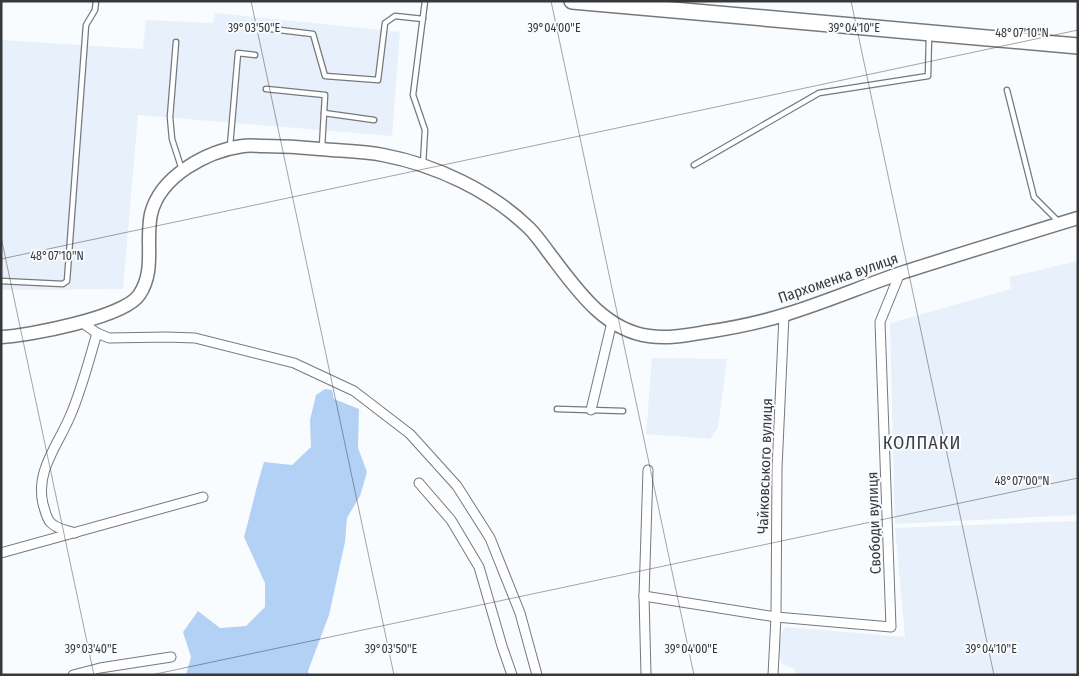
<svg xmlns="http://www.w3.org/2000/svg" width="1079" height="676" font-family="'Fira Sans Condensed',sans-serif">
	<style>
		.built { fill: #e8f0fb }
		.forest { fill: #b3d0f5 }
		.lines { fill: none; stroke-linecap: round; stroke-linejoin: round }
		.service-casing { stroke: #76797c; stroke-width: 7 }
		.minor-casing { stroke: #76797c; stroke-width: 11 }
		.secondary-casing { stroke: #76797c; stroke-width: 15 }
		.trunk-casing { stroke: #76797c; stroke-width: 18 }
		.service { stroke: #fff; stroke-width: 4.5 }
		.minor { stroke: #fff; stroke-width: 9 }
		.secondary { stroke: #fff; stroke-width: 12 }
		.trunk { stroke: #fff; stroke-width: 15 }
		.ticks { fill: none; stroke: #37383a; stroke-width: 1; stroke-opacity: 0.45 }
		.labels { text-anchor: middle; stroke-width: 4; stroke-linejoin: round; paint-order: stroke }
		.street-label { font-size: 15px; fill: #37383a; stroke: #f9fcff }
		.quarter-label { font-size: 18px; letter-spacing: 1px; fill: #3e4044; stroke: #f9fcff }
		.ticks-label { font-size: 12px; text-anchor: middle; fill: #37383a; stroke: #f9fcff; stroke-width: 4; stroke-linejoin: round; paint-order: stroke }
	</style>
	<rect width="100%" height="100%" fill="#f9fcff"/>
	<g class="built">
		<polygon points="215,13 400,32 392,136 138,115 123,289 1,290 1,40 143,49 146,20 213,23"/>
		<polygon points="1078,261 1078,515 895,524 890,323 1011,289 1009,277"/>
		<polygon points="652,358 727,359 718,428 710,439 646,434"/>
		<polygon points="1078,521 1078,675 795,675 795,669 782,664 778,649 780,635 786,627 905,637 895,528"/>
	</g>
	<path class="forest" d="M325,389L332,390L334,399L359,409L358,448L367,472L360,496L347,518L345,542L329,615L308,671L309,675H186L191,657L183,632L198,611L220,628L246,626L265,607V583L244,537C251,512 256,487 264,462L292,465L311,447L310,420L316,395Z"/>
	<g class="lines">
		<defs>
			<g id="service">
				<polyline points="271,29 313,34 325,76 378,80 385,23 395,16 423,19"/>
				<polyline points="176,42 170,117 172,139 182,170"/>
				<polyline points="266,89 325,95 322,147"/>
				<polyline points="1007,90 1034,197 1059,222"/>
				<polyline points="324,113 374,120"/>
				<polyline points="230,146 238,53 255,55"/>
				<polyline points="423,164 425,130 413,95 425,1"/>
				<polyline points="694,165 819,93 928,76 929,36"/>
				<polyline points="1,281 63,284 67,281 86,25 95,10 96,1"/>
				<polyline points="557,409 623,411"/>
			</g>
			<g id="minor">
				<polyline points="81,322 97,333 109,338 166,337 195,338 294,363 354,391 410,434 457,486 490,538 520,613 537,675"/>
				<polyline points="591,410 612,322"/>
				<polyline points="419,483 451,520 479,567 502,646 512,675"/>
				<path d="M75,533C67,530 56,529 50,522C46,517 45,510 43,504C35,470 59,444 71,414C82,388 89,360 97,333"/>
				<polyline points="1,553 203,497"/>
				<polyline points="644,596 776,617 891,627 880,322 900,273"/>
				<polyline points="73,675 100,668 171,657"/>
				<polyline points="646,675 644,596 648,470"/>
				<polyline points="773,675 776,617 777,468 784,315"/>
			</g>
			<path id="secondary" d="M1,337C28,336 125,317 139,295C156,271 145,241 151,214C160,176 207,151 243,146C250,145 257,146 263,146C282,146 301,147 320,149C341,151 363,151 383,155C436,165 491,191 529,228C537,236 543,245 549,253C575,287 603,330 649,336C668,339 688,335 706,332C733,328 762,322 787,314C826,302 863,286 901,273C960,254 1019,236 1078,218"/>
			<polyline id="trunk" points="572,1 1078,46"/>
		</defs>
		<use href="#service" class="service-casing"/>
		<use href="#minor" class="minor-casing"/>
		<use href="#secondary" class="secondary-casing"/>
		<use href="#trunk" class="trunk-casing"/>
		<use href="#service" class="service"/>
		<use href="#minor" class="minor"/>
		<use href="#secondary" class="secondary"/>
		<use href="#trunk" class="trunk"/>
	</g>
	<path class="ticks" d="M251,1L394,675M551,1L694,675M851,1L994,675M1,237L94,675M1,259L1078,30M151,675L1078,478"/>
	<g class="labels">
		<g class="street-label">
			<text transform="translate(838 278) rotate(-19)" y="5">Пархоменка вулиця</text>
			<text transform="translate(765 466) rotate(-88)" y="5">Чайковського вулиця</text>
			<text transform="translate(874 523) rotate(-92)" y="5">Свободи вулиця</text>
		</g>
		<g class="quarter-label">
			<text x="922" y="449">КОЛПАКИ</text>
		</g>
	</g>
	<g class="ticks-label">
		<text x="254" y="32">39°03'50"E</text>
		<text x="554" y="32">39°04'00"E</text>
		<text x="854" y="32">39°04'10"E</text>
		<text x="1022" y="37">48°07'10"N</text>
		<text x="57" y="260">48°07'10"N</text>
		<text x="1022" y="485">48°07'00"N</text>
		<text x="91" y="653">39°03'40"E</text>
		<text x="391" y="653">39°03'50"E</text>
		<text x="691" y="653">39°04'00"E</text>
		<text x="991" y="653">39°04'10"E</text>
	</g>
	<rect width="1079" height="676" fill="none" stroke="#37383a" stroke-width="5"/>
</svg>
